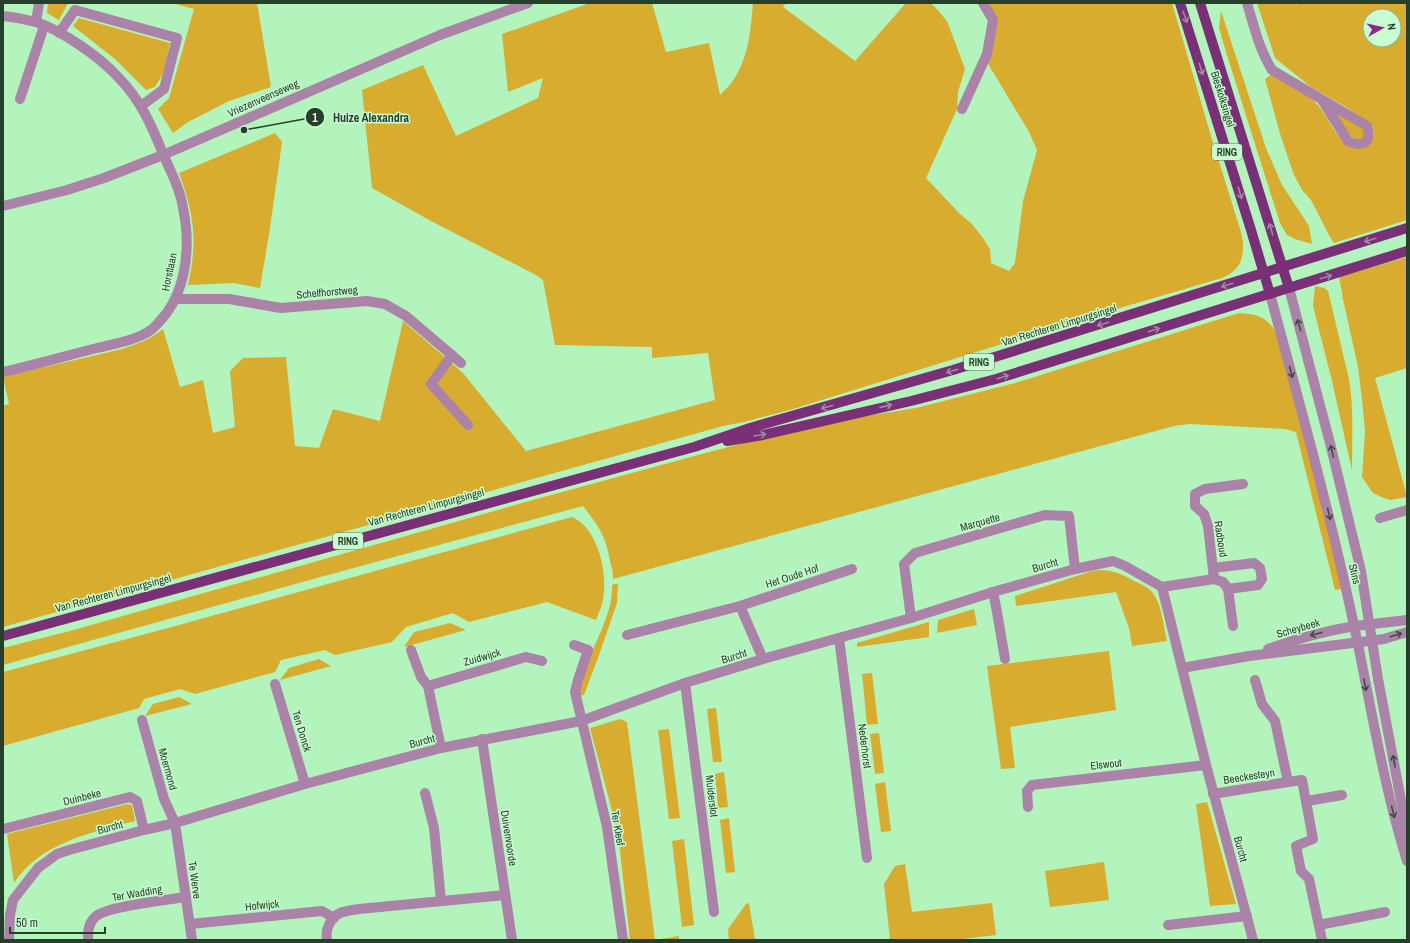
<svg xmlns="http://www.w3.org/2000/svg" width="1410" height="943" font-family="'Archivo Narrow',sans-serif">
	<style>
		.green { fill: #d8ac2e; fill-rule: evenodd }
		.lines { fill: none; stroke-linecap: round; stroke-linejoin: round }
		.minor { stroke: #ab82a8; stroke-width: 10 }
		.major { stroke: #793077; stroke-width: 10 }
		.oneway { stroke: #9d8c9f }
		.oneway2 { stroke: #404c43 }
		.labels { text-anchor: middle; stroke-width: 3; stroke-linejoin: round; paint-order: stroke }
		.shield { fill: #c9fcd0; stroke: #56785c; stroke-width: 1 }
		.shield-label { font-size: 10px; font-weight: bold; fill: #253f2a }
		.street-label { font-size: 11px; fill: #253f2a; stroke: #c9fcd0 }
		.leader { fill: none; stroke: #253f2a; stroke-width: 1.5 }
		.callout-dot { fill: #253f2a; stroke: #c9fcd0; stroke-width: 1.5 }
		.mark-label { font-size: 12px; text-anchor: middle; font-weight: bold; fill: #fff }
		.callout-label { font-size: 12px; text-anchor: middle; font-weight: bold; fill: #253f2a; stroke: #c9fcd0; stroke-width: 3; stroke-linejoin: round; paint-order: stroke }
	</style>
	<rect width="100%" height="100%" fill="#b3f3bc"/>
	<g class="green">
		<polygon points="48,3 68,3 59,20 47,13"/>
		<polygon points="172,3 257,3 271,87 229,101 188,122 173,133 158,109 169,98 194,9"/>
		<path d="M590,3H652L666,52L709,43L720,95C726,89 732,83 736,76C749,54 751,28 753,3H786L783,7L855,61L906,3H930L935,7L947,21L965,69L958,92L957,109L926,178L959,213L972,224L983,238L990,249L991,263L1009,271L1015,263L1023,201L1037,150L1029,132L987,62L994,23L978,3H1172L1211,136L1241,232C1246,252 1243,270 1222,278L1086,318L793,409L744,422L723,426L3,627V406L9,404L3,377L122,349C137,344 151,339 163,329L180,387L203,380L213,433L235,427L230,371L243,358L286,357L295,446L319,448L333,409L380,421L403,321L463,373L526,451L715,400L708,353L652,358V347L555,345L543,280L536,275L431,221L372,188L362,90L423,65L456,136L538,98L543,78L508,92L502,34Z"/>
		<path d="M1257,3H1296L1297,5L1300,3H1407V220L1334,243L1330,237L1311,200L1302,190L1294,175L1281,137L1265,79L1272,74C1283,81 1306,92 1314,101C1328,115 1334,136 1350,147L1369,142L1374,134L1372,125L1346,107L1311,87L1275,58ZM1370,16H1394V40H1370Z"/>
		<polygon points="1221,11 1266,148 1282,185 1309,226 1312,244 1295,239 1287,235 1280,223 1226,52 1219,28"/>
		<polygon points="79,18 170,43 163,74 155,87 146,90 115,59 73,26"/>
		<path d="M1334,110L1362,127L1365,133L1362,139L1357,140C1346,135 1340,120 1334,110Z"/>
		<path d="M275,133L282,142L270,228L260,288L234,283L188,285C198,241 194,214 179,173Z"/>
		<polygon points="1407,257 1407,368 1375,378 1407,497 1390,500 1384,498 1373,493 1362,477 1365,431 1362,399 1358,367 1343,299 1339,299 1343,298 1339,277"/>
		<path d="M1315,286L1324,288L1328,291L1349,379C1354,409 1352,440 1352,470L1332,381L1313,306Z"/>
		<path d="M1239,313C1257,314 1268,317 1277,334L1312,467L1342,589L1335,590L1296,432L1285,429L1190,424L1174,426L613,579C613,573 612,567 610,561C606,536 598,525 583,506L324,576L3,665V648L70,631L540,498L698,455L771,436L854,418L916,408L1015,383Z"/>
		<path d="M572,517C598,528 608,573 603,599C602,607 598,614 596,620L547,602L469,622L453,613L406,627L392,642L335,655L325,650L281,660L275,672L195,694L180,689L144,699L139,708L3,746V672L168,628Z"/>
		<path d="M1100,570C1111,570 1119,573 1129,578C1135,582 1143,584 1149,589C1162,600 1163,625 1167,641L1132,646L1129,628L1116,592L1016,606L1015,596L1092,571Z"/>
		<path d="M615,584H618L617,603L599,655L584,695L578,696C581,687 582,677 585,668C594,645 614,610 612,585Z"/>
		<polygon points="974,609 977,625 937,633 938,620"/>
		<polygon points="929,622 929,637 857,647 857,643"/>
		<polygon points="450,623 466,630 404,647 414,632"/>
		<polygon points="1109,651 1116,710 1010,727 1015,768 1001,769 987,666"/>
		<polygon points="319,659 331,666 280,680 289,668"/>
		<polygon points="872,673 878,724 867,725 862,674"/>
		<polygon points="179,697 192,704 145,716 153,704"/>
		<polygon points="716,708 722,762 713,762 707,709"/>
		<polygon points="620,719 627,722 655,940 679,936 679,940 630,940 618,833 590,728"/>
		<polygon points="669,729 680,818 669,819 658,730"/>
		<polygon points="879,733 884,773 875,774 870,734"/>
		<polygon points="724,772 728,807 718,808 715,774"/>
		<polygon points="885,782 891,831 881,832 875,784"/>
		<polygon points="1207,802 1236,904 1210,906 1196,804"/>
		<path d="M127,804L132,805L135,821C92,832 40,843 14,883L7,834Z"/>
		<polygon points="729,818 735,872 726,873 720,820"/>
		<polygon points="684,839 694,925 682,927 672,841"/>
		<polygon points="1104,862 1109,900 1050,907 1045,871"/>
		<polygon points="905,864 912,912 992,903 996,935 955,940 890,940 884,884 895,866"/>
		<polygon points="749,903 755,940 729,940 728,929 746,904"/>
	</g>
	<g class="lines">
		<g class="minor">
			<path d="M1247,3C1254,26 1259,49 1272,70L1367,126C1372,142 1363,148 1348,141L1322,100"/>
			<path d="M3,16C14,17 25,19 36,22C61,30 100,57 118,77C140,99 152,126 163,154C171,172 180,189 183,208C191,246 187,293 159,322C157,324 154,328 151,330C137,340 113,344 97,348C65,356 34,365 3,372"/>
			<polyline points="36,22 39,3"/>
			<polyline points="59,33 75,10 177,38 164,89 141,106"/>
			<polyline points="20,99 44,26"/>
			<polyline points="962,109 987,54 993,20 983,3"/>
			<polyline points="3,206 67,190 104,178 163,155 440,35 528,3"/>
			<polyline points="1289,288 1330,443 1361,571 1378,679 1404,816 1407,841"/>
			<path d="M1270,294C1298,398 1327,502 1350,607C1369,692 1381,778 1407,861"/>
			<polyline points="176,299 229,299 281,308 367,301 385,304 406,316 461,363"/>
			<polyline points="452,355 431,384 468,425"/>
			<polyline points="1380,518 1407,510"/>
			<polyline points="1213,568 1254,563 1260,568 1262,579 1258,585 1228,589"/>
			<polyline points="1214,579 1208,526 1204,514 1195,506 1195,494 1205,489 1243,484"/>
			<polyline points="1162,587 1214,579 1223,582 1228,589 1233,626"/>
			<polyline points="993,592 997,612 1005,659"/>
			<polyline points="740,606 763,659"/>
			<polyline points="911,618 904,564 915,553 1045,515 1069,516 1075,569"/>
			<polyline points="627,635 740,606 852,569"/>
			<polyline points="839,638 867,858"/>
			<polyline points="574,645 588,650 578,680 575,692 607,827 623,940"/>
			<path d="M1268,649C1296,639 1325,631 1355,626C1372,624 1390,622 1407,620"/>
			<polyline points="411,650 421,677 428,686 441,748"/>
			<polyline points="1182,668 1249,656 1384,639 1407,632"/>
			<polyline points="1255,680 1262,704 1275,721 1288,782 1302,780 1313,839 1296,846 1301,871 1309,879 1322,940"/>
			<polyline points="685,683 714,912"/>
			<polyline points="275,684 305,784"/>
			<polyline points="428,686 526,657 542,661"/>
			<polyline points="142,720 164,799 175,823 192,940"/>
			<polyline points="482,739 512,940"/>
			<polyline points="425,793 434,828 441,901"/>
			<polyline points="1213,794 1288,782"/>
			<polyline points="1307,801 1342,795"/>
			<polyline points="1028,807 1027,791 1032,785 1206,765"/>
			<polyline points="3,829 130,797 137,801 144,830"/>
			<polyline points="190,924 322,911 334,918"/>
			<polyline points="1168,925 1247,916"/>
			<polyline points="1319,925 1385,912"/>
			<polyline points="9,940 10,915 13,900 38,868 57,854 69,850 144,830 175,823 305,784 441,748 581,721 685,683 763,659 911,618 993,592 1075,569 1113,561 1125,566 1162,587 1206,765 1253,940"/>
			<path d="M88,940C88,931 88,924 95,917C106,906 167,900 186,897"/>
			<path d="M327,940C325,930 330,918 340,913C345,911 353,910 359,909L505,895"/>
		</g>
		<g class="major">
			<polyline points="1180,3 1251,230 1270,294"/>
			<polyline points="1200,3 1289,288"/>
			<polyline points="727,441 763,435 911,401 996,379 1407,251"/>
			<polyline points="3,636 694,447 750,428 953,370 1407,228"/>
		</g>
	</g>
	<defs><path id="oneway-shaft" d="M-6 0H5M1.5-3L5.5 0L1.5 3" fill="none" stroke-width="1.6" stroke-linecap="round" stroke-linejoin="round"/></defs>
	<g class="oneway">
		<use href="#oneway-shaft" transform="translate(1185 17) rotate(71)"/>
		<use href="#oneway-shaft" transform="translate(1201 69) rotate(73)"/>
		<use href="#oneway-shaft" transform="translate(1240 193) rotate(73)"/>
		<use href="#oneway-shaft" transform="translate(1271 229) rotate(-107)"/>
		<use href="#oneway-shaft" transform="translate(1370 240) rotate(163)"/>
		<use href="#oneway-shaft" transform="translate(1326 277) rotate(-18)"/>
		<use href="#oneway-shaft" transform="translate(1227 285) rotate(162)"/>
		<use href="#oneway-shaft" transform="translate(1103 324) rotate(163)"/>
		<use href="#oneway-shaft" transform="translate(1154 330) rotate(-18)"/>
		<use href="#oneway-shaft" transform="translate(952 371) rotate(163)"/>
		<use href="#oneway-shaft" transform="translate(1003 377) rotate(-17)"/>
		<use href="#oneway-shaft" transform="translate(886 406) rotate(-13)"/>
		<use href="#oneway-shaft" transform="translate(827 407) rotate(165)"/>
		<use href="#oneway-shaft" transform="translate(760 435) rotate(-10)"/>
	</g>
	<g class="oneway2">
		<use href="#oneway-shaft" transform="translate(1299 325) rotate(-106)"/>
		<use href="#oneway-shaft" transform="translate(1291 372) rotate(75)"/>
		<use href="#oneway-shaft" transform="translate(1332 451) rotate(-103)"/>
		<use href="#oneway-shaft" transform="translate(1329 514) rotate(76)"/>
		<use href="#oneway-shaft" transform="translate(1316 634) rotate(166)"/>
		<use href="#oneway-shaft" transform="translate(1396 635) rotate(-18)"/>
		<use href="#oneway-shaft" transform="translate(1365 685) rotate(79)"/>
		<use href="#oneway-shaft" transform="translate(1394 761) rotate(-100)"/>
		<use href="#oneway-shaft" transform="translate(1393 812) rotate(77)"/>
	</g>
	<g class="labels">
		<g class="shield">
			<rect x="1212" y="144" width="30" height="16" rx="3"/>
			<rect x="964" y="354" width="30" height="16" rx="3"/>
			<rect x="333" y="533" width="30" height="16" rx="3"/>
		</g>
		<g class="shield-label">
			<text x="1227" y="156">RING</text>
			<text x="979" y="366">RING</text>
			<text x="348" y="545">RING</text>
		</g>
		<g class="street-label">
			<text transform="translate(263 98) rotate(-24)" y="4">Vriezenveenseweg</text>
			<text transform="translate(1223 99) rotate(73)" y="4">Bleskolksingel</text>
			<text transform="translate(169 272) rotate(-78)" y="4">Horstlaan</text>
			<text transform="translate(327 292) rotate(-5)" y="4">Schelfhorstweg</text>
			<text transform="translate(1059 325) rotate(-17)" y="4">Van Rechteren Limpurgsingel</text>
			<text transform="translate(426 507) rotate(-15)" y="4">Van Rechteren Limpurgsingel</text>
			<text transform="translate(980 522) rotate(-16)" y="4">Marquette</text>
			<text transform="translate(1221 539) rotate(81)" y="4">Radboud</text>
			<text transform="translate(1045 565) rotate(-16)" y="4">Burcht</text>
			<text transform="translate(1355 574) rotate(77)" y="4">Stins</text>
			<text transform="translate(792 576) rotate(-18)" y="4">Het Oude Hof</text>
			<text transform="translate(113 593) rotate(-15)" y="4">Van Rechteren Limpurgsingel</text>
			<text transform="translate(1298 628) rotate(-16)" y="4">Scheybeek</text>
			<text transform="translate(734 656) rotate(-17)" y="4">Burcht</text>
			<text transform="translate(482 657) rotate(-16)" y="4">Zuidwijck</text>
			<text transform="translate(302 731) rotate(73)" y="4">Ten Donck</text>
			<text transform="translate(422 741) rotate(-15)" y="4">Burcht</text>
			<text transform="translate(865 746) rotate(83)" y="4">Nederhorst</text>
			<text transform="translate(1106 764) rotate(-6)" y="4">Elswout</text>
			<text transform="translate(168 769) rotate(74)" y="4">Moermond</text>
			<text transform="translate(1249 776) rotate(-9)" y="4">Beeckesteyn</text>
			<text transform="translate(712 796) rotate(83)" y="4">Muiderslot</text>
			<text transform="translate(82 797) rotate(-14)" y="4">Duinbeke</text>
			<text transform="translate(110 827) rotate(-15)" y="4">Burcht</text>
			<text transform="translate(618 828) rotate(80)" y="4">Ter Kleef</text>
			<text transform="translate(509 838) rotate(81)" y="4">Duivenvoorde</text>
			<text transform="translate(1241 849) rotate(75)" y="4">Burcht</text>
			<text transform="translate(195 880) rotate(82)" y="4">Te Werve</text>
			<text transform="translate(137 893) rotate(-10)" y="4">Ter Wadding</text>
			<text transform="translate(262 905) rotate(-6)" y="4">Hofwijck</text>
		</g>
	</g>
	<path class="leader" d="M244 130L315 117"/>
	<g class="callout-dot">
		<circle cx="244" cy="130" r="4"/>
		<circle cx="315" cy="117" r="10"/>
	</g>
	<g class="mark-label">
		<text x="315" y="122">1</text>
	</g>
	<g class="callout-label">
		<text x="371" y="122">Huize Alexandra</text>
	</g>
	<rect width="1410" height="943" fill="none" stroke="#253f2a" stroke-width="8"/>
	<g transform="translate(1382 28) rotate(82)"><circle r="19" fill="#c9fcd0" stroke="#87b08e"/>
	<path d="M0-3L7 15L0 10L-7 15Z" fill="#8f288e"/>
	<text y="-6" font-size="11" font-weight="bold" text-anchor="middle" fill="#253f2a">N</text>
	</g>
	<path d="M10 927v6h95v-6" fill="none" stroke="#253f2a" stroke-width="2"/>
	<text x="16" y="927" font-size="12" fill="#253f2a" stroke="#c9fcd0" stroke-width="3" paint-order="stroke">50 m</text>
</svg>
